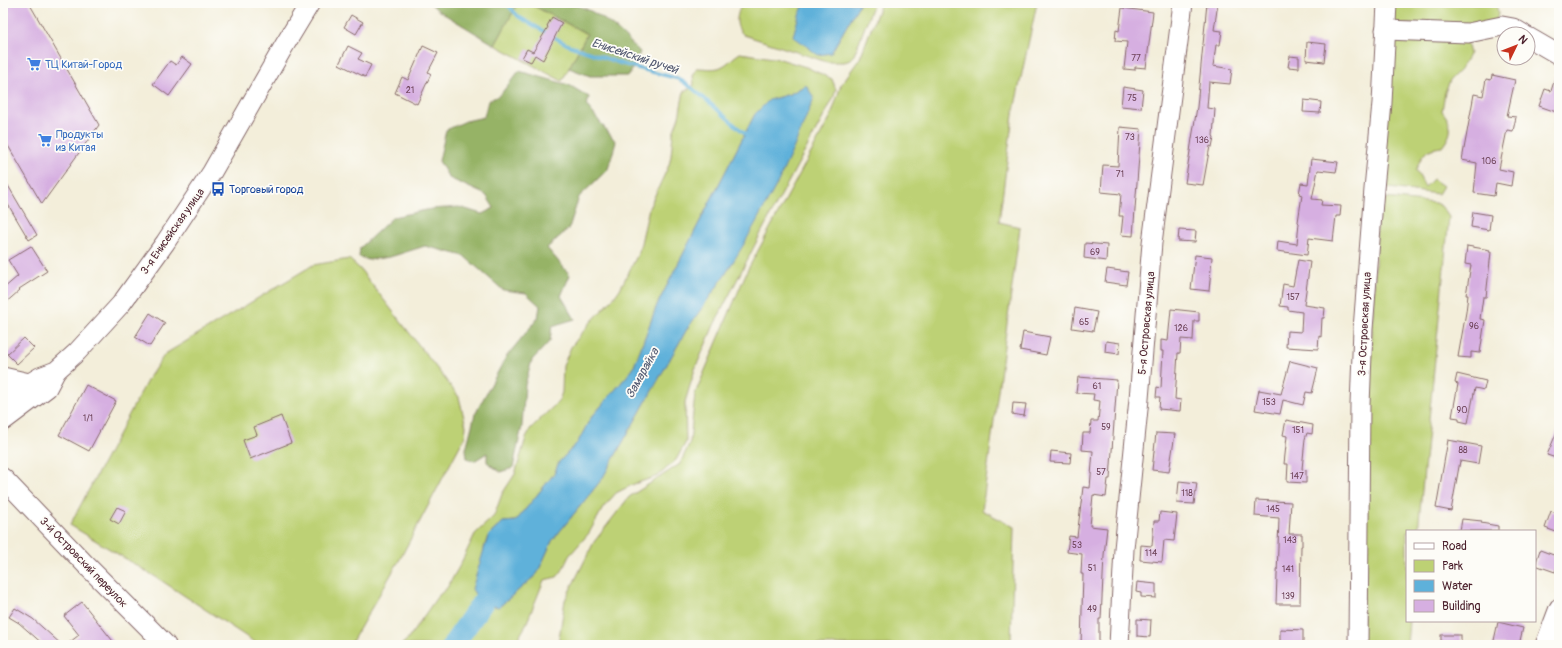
<svg xmlns="http://www.w3.org/2000/svg" width="1562" height="648" font-family="Pangolin,sans-serif">
	<style>
		.green { fill: #bdd174; stroke: #847850; fill-rule: evenodd }
		.forest { fill: #96b366; stroke: #706948 }
		.water { fill: #5eb1da; stroke: #546882 }
		.lines { fill: none; stroke-linecap: round; stroke-linejoin: round }
		.stream { stroke: #5eb1da; stroke-width: 3.5 }
		.river { stroke: #5eb1da; stroke-width: 22 }
		.building { fill: #d6afe1 }
		.minor-casing { stroke: #856768; stroke-width: 21 }
		.minor { stroke: #fff; stroke-width: 19 }
		.labels { text-anchor: middle; stroke-width: 3.5; stroke-linejoin: round; paint-order: stroke }
		.number-label { font-size: 9px; fill: #6d4358 }
		.shop-label { font-size: 11px; fill: #366cbe; stroke: #fdfcf7; text-anchor: start }
		.transit-label { font-size: 11px; fill: #164399; stroke: #fdfcf7; text-anchor: start }
		.street-label { font-size: 11px; fill: #4a1f2b; stroke: #fdfcf7 }
		.water-label { font-size: 12px; font-style: italic; fill: #525971; stroke: #fdfcf7 }
	</style>
	<rect width="100%" height="100%" fill="#fdfcf7"/>
	<filter id="ink" filterUnits="userSpaceOnUse"><feTurbulence type="fractalNoise" baseFrequency=".025" numOctaves="2"/><feDisplacementMap in="SourceGraphic" scale="8" xChannelSelector="R" yChannelSelector="G"/><feConvolveMatrix kernelMatrix="1 2 1 2 8 2 1 2 1" color-interpolation-filters="sRGB"/></filter>
	<filter id="wash" filterUnits="userSpaceOnUse"><feTurbulence type="fractalNoise" baseFrequency=".012" numOctaves="4" result="noise"/><feDisplacementMap in="SourceGraphic" scale="16" xChannelSelector="R" yChannelSelector="G"/><feGaussianBlur stdDeviation="0.9" result="paint"/><feColorMatrix in="noise" values="0 0 0 0 0 0 0 0 0 0 0 0 0 0 0 0 0 1.4 0 .05"/><feComposite in="paint" operator="in"/></filter>
	<g filter="url(#wash)">
		<rect width="100%" height="100%" fill="#f3eeda"/>
		<g class="green">
			<polygon points="518,3 528,3 587,34 562,81 495,45"/>
			<path d="M742,3H805L799,15L831,53L860,3H874L854,55L848,61L844,62H827L744,35C733,26 737,14 742,3Z"/>
			<polygon points="881,3 1037,3 1013,115 999,222 1020,227 982,510 1014,527 1011,645 558,645 565,600 594,542 629,497 680,464 690,442 695,394 747,271 831,116 841,85 860,58"/>
			<polygon points="1391,3 1496,3 1498,13 1497,19 1485,25 1393,24"/>
			<path d="M1396,38L1467,41L1470,53L1460,70L1450,80L1445,92L1442,111C1453,125 1453,133 1442,147C1424,149 1423,154 1416,170L1425,187L1433,179L1443,186L1438,194L1389,188L1380,181L1389,44Z"/>
			<path d="M740,53L780,59L806,67L832,79L836,90L833,99L763,229L714,325L695,369L685,402L686,442L676,460L658,476L634,484L616,493L603,508L589,533L569,556L562,571L557,577L544,580L525,627L514,645H401L408,639L437,597L447,588L460,565L475,534L494,516L502,494L515,474L525,441L530,429L559,401L562,392L563,366L571,347L590,323L612,300L620,289L639,252L649,208L669,165L671,156L673,133L679,117L684,91L692,88L694,84L693,76L697,68C704,68 715,70 721,67C728,64 733,57 740,53ZM806,85L777,184L723,278L687,329L602,479L552,541L537,574L499,607L484,548L488,536L503,522L516,521L554,474L559,462L578,442L590,419L633,369L657,305L755,114L769,100L790,94Z"/>
			<polygon points="1385,198 1435,203 1441,206 1449,217 1418,531 1407,531 1407,621 1409,621 1407,645 1362,645 1365,484 1378,204"/>
			<polygon points="349,259 360,269 459,397 466,426 465,436 400,559 350,645 259,645 159,579 70,525 148,379 165,354 313,265"/>
		</g>
		<g class="forest">
			<polygon points="430,3 518,3 495,45 439,11"/>
			<path d="M528,3H556L562,5C589,0 623,34 640,52L629,76H590L569,68L587,34Z"/>
			<polygon points="519,71 569,85 589,97 587,106 616,142 608,169 579,197 569,228 547,248 570,275 561,296 575,319 552,326 550,341 532,360 525,385 522,426 513,468 500,472 487,462 487,453 474,461 467,458 466,449 475,414 506,357 538,318 540,306 526,293 503,290 464,256 425,246 390,257 369,260 359,257 360,248 393,217 431,209 459,207 482,214 494,208 486,195 449,178 439,161 446,130 466,121 484,117 488,101 500,95"/>
		</g>
		<g class="water">
			<polygon points="805,3 860,3 831,53 818,55 793,36 799,15"/>
			<polygon points="806,85 814,98 794,147 777,184 744,244 723,278 687,329 602,479 552,541 537,574 499,607 481,604 472,589 488,536 503,522 516,521 554,474 559,462 578,442 590,419 633,369 657,305 755,114 769,100 790,94"/>
		</g>
		<g class="lines">
			<polyline class="stream" points="506,3 519,17 568,45 622,64 679,79 692,88 748,136"/>
			<polyline class="river" points="453,645 499,579"/>
		</g>
		<g id="blocks">
			<g class="building">
				<polygon points="3,3 29,3 99,125 42,204 3,137"/>
				<polygon points="1207,3 1218,3 1214,30 1222,31 1220,45 1216,45 1213,66 1232,69 1230,84 1209,82 1207,108 1215,109 1213,136 1214,137 1212,147 1210,146 1203,185 1185,183 1197,107"/>
				<polygon points="1122,8 1153,12 1146,68 1135,67 1135,70 1124,69 1127,42 1115,41 1116,30 1119,31"/>
				<polygon points="351,15 363,22 356,34 344,27"/>
				<polygon points="552,17 562,23 543,60 535,55 531,62 522,58 527,49 533,52 548,27 547,26"/>
				<polygon points="1307,42 1326,44 1324,62 1306,60"/>
				<polygon points="348,46 362,53 358,59 371,65 365,77 339,64"/>
				<polygon points="423,46 438,53 428,72 431,74 417,104 395,93 402,77 408,80"/>
				<polygon points="1290,56 1299,57 1299,68 1288,67"/>
				<polygon points="182,57 192,64 169,96 153,84 170,61 176,65"/>
				<polygon points="1557,72 1559,73 1559,113 1539,106 1545,89 1551,91"/>
				<polygon points="1492,75 1515,80 1507,116 1516,117 1513,131 1507,130 1499,169 1513,172 1511,186 1496,183 1494,196 1474,193 1477,163 1462,160 1474,94 1483,96 1486,79 1491,80"/>
				<polygon points="1123,87 1143,90 1141,108 1121,106"/>
				<polygon points="1304,100 1321,102 1320,113 1303,112"/>
				<polygon points="1120,127 1141,129 1133,236 1121,235 1123,216 1119,216 1121,194 1101,192 1103,165 1118,166"/>
				<polygon points="1311,159 1338,162 1336,172 1318,170 1312,199 1322,200 1321,205 1341,206 1340,216 1336,216 1333,241 1309,238 1307,255 1277,251 1278,241 1297,244 1299,223 1298,222 1302,195 1299,194 1301,183 1308,184"/>
				<polygon points="3,177 37,235 29,240 3,196"/>
				<polygon points="1473,212 1491,215 1489,230 1471,227"/>
				<polygon points="1179,230 1196,231 1195,242 1178,241"/>
				<polygon points="1085,243 1107,245 1106,261 1084,258"/>
				<polygon points="31,246 47,271 19,289 20,290 3,305 3,289 18,276 8,260"/>
				<polygon points="1467,246 1490,250 1489,252 1491,252 1486,297 1483,297 1480,319 1485,320 1480,353 1471,352 1471,358 1458,357 1466,312 1468,295 1466,295 1471,265 1465,264"/>
				<polygon points="1195,255 1212,257 1209,291 1191,289"/>
				<polygon points="1298,260 1310,262 1304,305 1325,308 1324,318 1322,318 1321,337 1319,336 1318,349 1286,347 1287,331 1301,332 1302,312 1288,310 1288,307 1280,306 1283,284 1293,286"/>
				<polygon points="1107,269 1128,272 1126,285 1105,282"/>
				<polygon points="1075,308 1097,312 1093,331 1072,328"/>
				<polygon points="1171,309 1199,312 1199,321 1194,321 1193,340 1181,339 1180,353 1178,353 1175,399 1181,400 1180,411 1159,409 1160,397 1156,397 1157,387 1161,388 1163,351 1161,351 1161,340 1168,341"/>
				<polygon points="150,313 165,323 150,346 135,337"/>
				<polygon points="1023,332 1050,337 1046,355 1020,350"/>
				<polygon points="24,338 34,348 17,364 7,354"/>
				<polygon points="1106,341 1120,343 1119,354 1105,352"/>
				<polygon points="1290,361 1318,368 1312,393 1306,392 1303,405 1283,400 1280,414 1255,410 1259,390 1281,394"/>
				<polygon points="1457,374 1486,381 1484,390 1475,388 1468,423 1459,421 1459,418 1452,417 1458,384 1455,383"/>
				<polygon points="1078,377 1117,380 1110,479 1108,479 1106,497 1093,495 1090,526 1107,528 1104,555 1101,619 1099,619 1099,645 1081,645 1083,574 1081,574 1082,554 1067,552 1069,536 1077,537 1083,487 1090,488 1093,451 1082,450 1083,433 1090,433 1091,421 1098,421 1100,401 1093,400 1094,394 1076,393"/>
				<polygon points="86,385 116,401 89,451 59,435"/>
				<polygon points="1013,403 1026,404 1024,416 1012,414"/>
				<polygon points="281,416 291,443 250,459 243,440 257,435 254,427"/>
				<polygon points="1286,420 1313,425 1312,434 1307,433 1305,439 1302,469 1306,470 1306,483 1287,482 1288,464 1284,464 1287,436 1283,435"/>
				<polygon points="1559,427 1559,459 1547,455"/>
				<polygon points="1156,433 1175,434 1169,472 1152,470"/>
				<polygon points="1448,440 1481,446 1478,464 1460,461 1451,511 1436,508"/>
				<polygon points="1051,451 1071,453 1070,463 1050,462"/>
				<polygon points="1179,481 1197,483 1194,504 1177,503"/>
				<polygon points="1256,500 1291,502 1289,534 1302,534 1302,546 1301,546 1300,604 1276,604 1279,518 1255,516"/>
				<polygon points="117,507 126,511 119,524 110,519"/>
				<polygon points="1551,511 1559,514 1559,533 1545,528"/>
				<polygon points="1160,512 1177,514 1174,541 1164,540 1162,562 1140,560 1141,545 1152,546 1154,521 1159,521"/>
				<polygon points="1462,519 1482,521 1481,523 1498,526 1498,531 1460,531"/>
				<polygon points="1540,550 1559,557 1559,562 1555,572 1535,565"/>
				<polygon points="1137,582 1156,584 1156,598 1141,597 1141,593 1136,592"/>
				<polygon points="82,602 116,645 66,645 79,635 64,616"/>
				<polygon points="15,608 33,619 62,645 44,645 19,623 9,617"/>
				<polygon points="1137,619 1151,620 1150,637 1137,636"/>
				<polygon points="1498,622 1523,628 1519,645 1493,645"/>
				<polygon points="1280,629 1303,630 1303,644 1280,643"/>
				<rect x="1441" y="635" width="20" height="10"/>
			</g>
		</g>
	</g>
	<g filter="url(#ink)">
		<use href="#blocks" fill-opacity="0" stroke="#856768" stroke-width="1"/>
		<g class="lines">
			<defs>
				<g id="minor">
					<polyline points="1385,30 1468,33 1502,26 1513,28 1523,34"/>
					<polyline points="1528,37 1559,55"/>
					<polyline points="3,377 29,383"/>
					<polyline points="3,399 40,377 56,371 77,352 121,304 165,243 212,172 284,46 310,3"/>
					<polyline points="3,421 47,388 56,371"/>
					<polyline points="3,478 86,565 166,645"/>
					<polyline points="1119,645 1124,549 1139,399 1152,243 1183,3"/>
					<polyline points="1358,645 1360,405 1363,329 1374,189 1382,103 1387,3"/>
					<polyline points="1545,645 1559,608"/>
				</g>
			</defs>
			<use href="#minor" class="minor-casing"/>
			<use href="#minor" class="minor"/>
		</g>
	</g>
	<defs>
		<symbol id="supermarket-bare" viewBox="-9 -9 18 18"><path d="M-6-5.5h2.5l.6 2H6L4.5 2H-2.5L-4.4-4H-6ZM-1.5 3.2a1.3 1.3 0 1 0 .1 0ZM3 3.2a1.3 1.3 0 1 0 .1 0Z" fill="#3f7fe0" stroke="#fdfcf7" stroke-width="2.5" paint-order="stroke"/></symbol>
		<symbol id="bus-bare" viewBox="-9 -9 18 18"><path d="M-5-6H5V4H4V6H2V4H-2V6H-4V4H-5ZM-3.5-4V0h7V-4ZM-3.5 1.2v1.5H-2V1.2ZM2 1.2v1.5H3.5V1.2Z" fill="#1a4fb4" stroke="#fdfcf7" stroke-width="2.5" paint-order="stroke"/></symbol>
	</defs>
	<g fill-rule="evenodd">
		<use href="#supermarket-bare" x="24" y="54" width="20" height="20"/>
		<use href="#supermarket-bare" x="35" y="130" width="20" height="20"/>
		<use href="#bus-bare" x="208" y="179" width="20" height="20"/>
	</g>
	<g class="labels">
		<g class="number-label">
			<text x="1136" y="61">77</text>
			<text x="410" y="93">21</text>
			<text x="1132" y="101">75</text>
			<text x="1130" y="140">73</text>
			<text x="1202" y="143">136</text>
			<text x="1489" y="164">106</text>
			<text x="1120" y="177">71</text>
			<text x="1095" y="255">69</text>
			<text x="1293" y="300">157</text>
			<text x="1084" y="325">65</text>
			<text x="1474" y="329">96</text>
			<text x="1181" y="331">126</text>
			<text x="1097" y="389">61</text>
			<text x="1269" y="405">153</text>
			<text x="1462" y="413">90</text>
			<text x="88" y="421">1/1</text>
			<text x="1106" y="430">59</text>
			<text x="1298" y="433">151</text>
			<text x="1463" y="453">88</text>
			<text x="1101" y="475">57</text>
			<text x="1297" y="479">147</text>
			<text x="1187" y="496">118</text>
			<text x="1273" y="512">145</text>
			<text x="1290" y="543">143</text>
			<text x="1077" y="548">53</text>
			<text x="1151" y="556">114</text>
			<text x="1092" y="571">51</text>
			<text x="1288" y="572">141</text>
			<text x="1288" y="599">139</text>
			<text x="1092" y="612">49</text>
		</g>
		<g class="shop-label">
			<text x="45" y="68">ТЦ Китай-Город</text>
			<text x="56" y="138">Продукты<tspan x="56" dy="13">из Китая</tspan></text>
		</g>
		<g class="transit-label">
			<text x="229" y="193">Торговый город</text>
		</g>
		<g class="street-label">
			<text transform="translate(172 231) rotate(-55)" y="4">3-я Енисейская улица</text>
			<text transform="translate(1146 323) rotate(-85)" y="4">5-я Островская улица</text>
			<text transform="translate(1364 324) rotate(-87)" y="4">3-я Островская улица</text>
			<text transform="translate(84 562) rotate(46)" y="4">3-й Островский переулок</text>
		</g>
		<g class="water-label">
			<text transform="translate(635 56) rotate(18)" y="4">Енисейский ручей</text>
			<text transform="translate(642 373) rotate(-61)" y="4">Замарайка</text>
		</g>
	</g>
	<rect width="1562" height="648" fill="none" stroke="#fdfcf7" stroke-width="16"/>
	<rect x="1406" y="530" width="130" height="92" fill="#fdfcf7" stroke="#b5a4a5"/>
	<rect x="1414" y="543" width="20" height="6" fill="#ffffff" stroke="#b5a4a5"/>
	<text x="1442" y="550" font-size="12" fill="#4a1f2b">Road</text>
	<rect x="1414" y="560" width="20" height="12" fill="#bdd174" stroke="#b5a4a5"/>
	<text x="1442" y="570" font-size="12" fill="#4a1f2b">Park</text>
	<rect x="1414" y="580" width="20" height="12" fill="#5eb1da" stroke="#b5a4a5"/>
	<text x="1442" y="590" font-size="12" fill="#4a1f2b">Water</text>
	<rect x="1414" y="600" width="20" height="12" fill="#d6afe1" stroke="#b5a4a5"/>
	<text x="1442" y="610" font-size="12" fill="#4a1f2b">Building</text>
	<g transform="translate(1516 46) rotate(47)"><circle r="19" fill="#fdfcf7" stroke="#b5a4a5"/>
	<path d="M0-3L7 15L0 10L-7 15Z" fill="#c8321e"/>
	<text y="-6" font-size="11" font-weight="bold" text-anchor="middle" fill="#4a1f2b">N</text>
	</g>
</svg>
